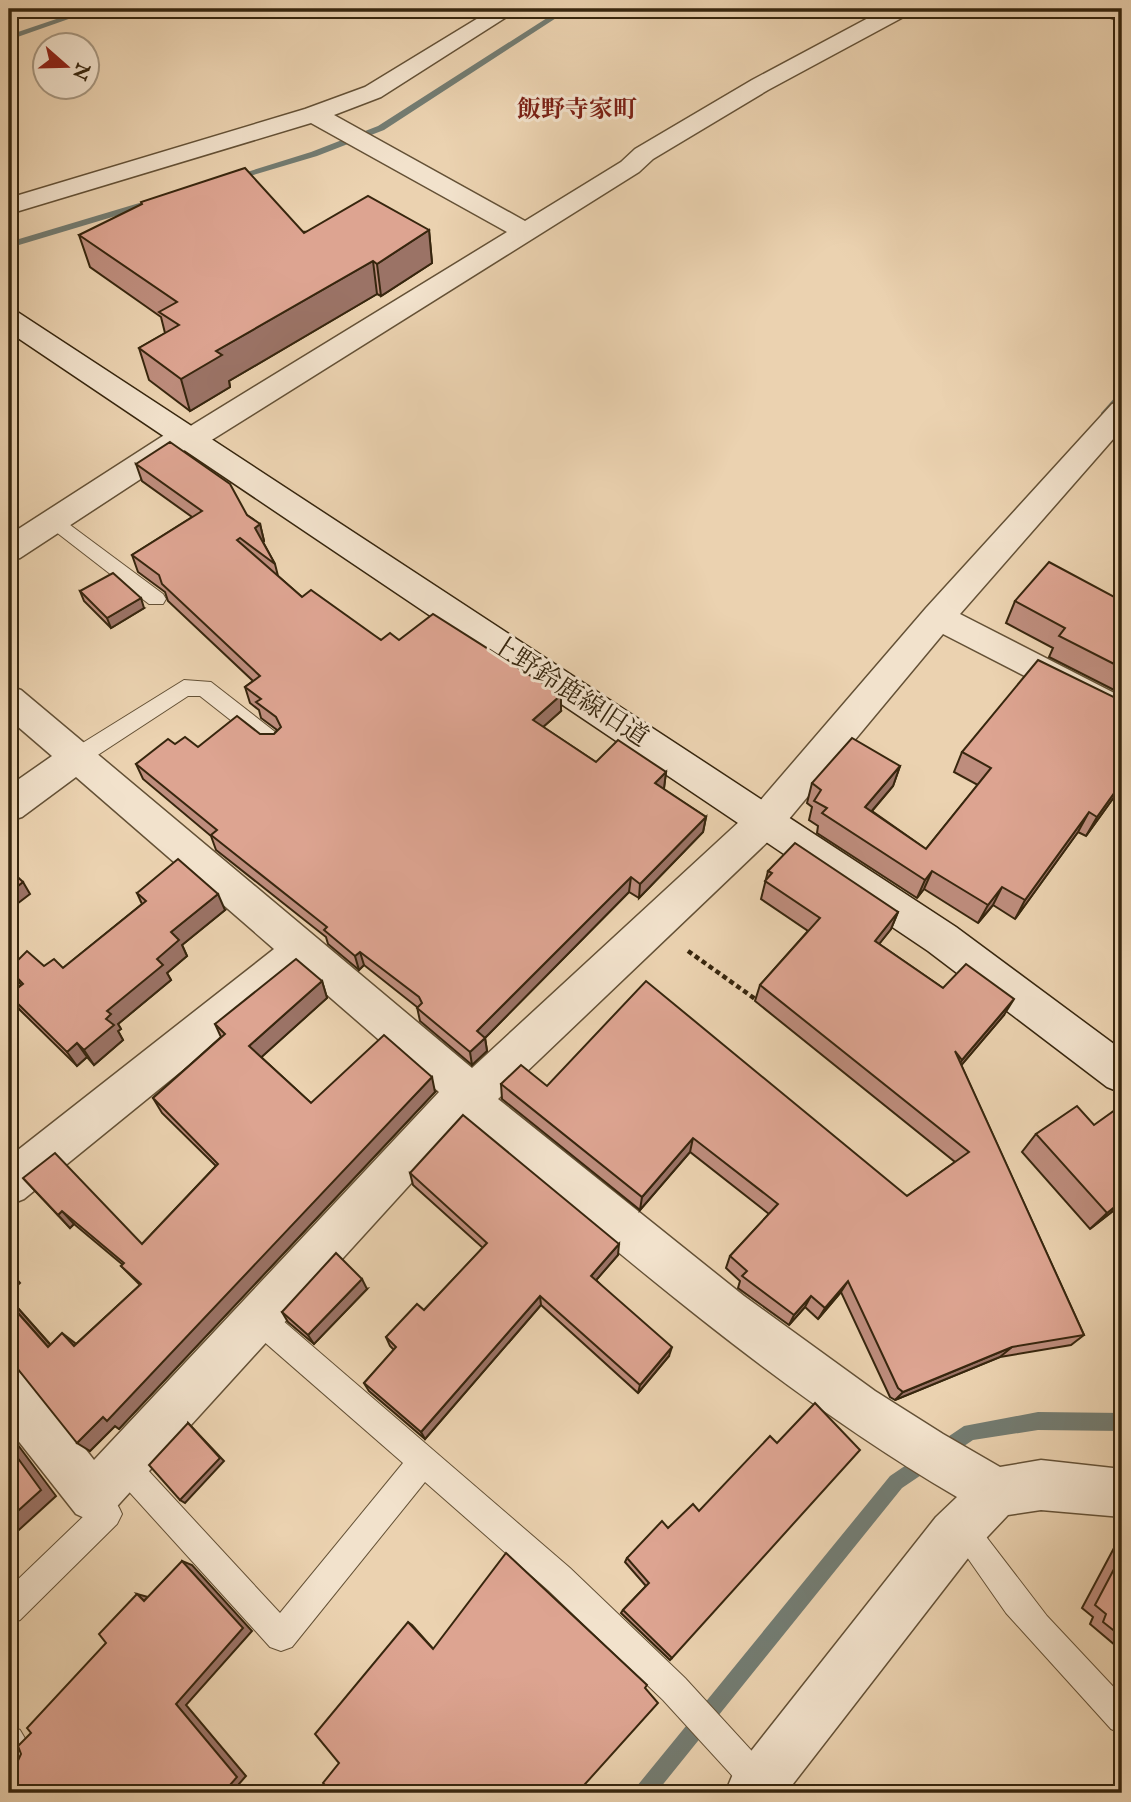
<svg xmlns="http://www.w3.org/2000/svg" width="1131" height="1802" font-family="'IM FELL English','Noto Serif JP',serif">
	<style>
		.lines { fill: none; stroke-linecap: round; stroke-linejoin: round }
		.stream { fill: #737c72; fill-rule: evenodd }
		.lane-casing { stroke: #645136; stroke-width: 2 }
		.street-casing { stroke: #645136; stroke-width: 3 }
		.secondary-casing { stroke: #37260e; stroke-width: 3 }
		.path { stroke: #37260e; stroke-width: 4.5; stroke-dasharray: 5 3.5; stroke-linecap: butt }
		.lane { fill: #f2e2cc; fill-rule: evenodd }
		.street { fill: #f2e2cc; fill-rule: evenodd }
		.secondary { fill: #f2e2cc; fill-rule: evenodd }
		.wall { fill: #be8d7d; stroke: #37260e; stroke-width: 2 }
		.shaded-wall { fill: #9b7366; stroke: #37260e; stroke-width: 2 }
		.building { fill: #dda491; stroke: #37260e; stroke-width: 2 }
		.labels { text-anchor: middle; stroke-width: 6; stroke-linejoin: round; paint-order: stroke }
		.far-quarter-label { font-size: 24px; font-weight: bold; fill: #7a1f14; stroke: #f2e2cc }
		.street-label { font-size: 26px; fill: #37260e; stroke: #f2e2cc }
	</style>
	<rect width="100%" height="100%" fill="#ebd2b0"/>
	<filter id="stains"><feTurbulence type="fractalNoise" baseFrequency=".00286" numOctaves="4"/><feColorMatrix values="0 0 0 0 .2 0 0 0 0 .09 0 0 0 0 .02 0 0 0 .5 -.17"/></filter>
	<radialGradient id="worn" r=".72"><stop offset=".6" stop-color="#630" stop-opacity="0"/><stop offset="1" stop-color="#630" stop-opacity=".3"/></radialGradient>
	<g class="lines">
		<g class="stream">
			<polygon points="86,9 97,9 9,40 9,35"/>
			<polygon points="561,9 570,9 384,130 317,156 233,181 228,178 311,152 378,126"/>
			<polygon points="156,198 161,201 159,203 9,248 9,242"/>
			<polygon points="1122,393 1122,403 1109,419 1101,419 1101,413 1118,394"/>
			<polygon points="1038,1412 1122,1413 1122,1431 1038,1430 973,1440 902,1488 656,1793 634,1793 637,1786 890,1476 964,1426"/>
		</g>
		<defs>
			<g id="lane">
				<polygon points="54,513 163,594 166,599 163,604 149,604 47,525 45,520 47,515"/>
				<polygon points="184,680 211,682 279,735 283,741 279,747 265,747 200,696 188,696 84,764 76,766 68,764 65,758 68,752"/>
				<polygon points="257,1303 267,1307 570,1568 685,1678 771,1772 776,1783 772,1793 748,1793 663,1700 548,1590 425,1482 292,1647 281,1651 270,1647 113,1474 109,1464 113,1454 123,1450 133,1454 280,1613 403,1463 247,1327 243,1317 247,1307"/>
				<path d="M93,1482C107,1488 116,1500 122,1514L117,1524L20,1620L9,1624V1588L87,1513L78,1497L83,1487Z"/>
				<polygon points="961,1512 971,1517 1047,1616 1122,1696 1122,1734 1111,1729 1006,1613 946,1527 951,1517"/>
				<polygon points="9,1725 20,1730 33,1752 28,1763 17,1768 9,1765"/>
			</g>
			<g id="street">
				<polygon points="493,9 519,9 381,97 334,115 525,221 621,162 635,149 752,80 885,9 912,9 909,14 768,90 653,159 639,172 202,446 188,448 20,558 9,561 9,535 169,432 184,430 507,232 311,123 9,214 9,198 305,109 365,87"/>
				<polygon points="1096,9 1122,9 1122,21 1099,14"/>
				<path d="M1122,401V429L960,614L1122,697V726L943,634L779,831L498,1099L744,1296L875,1391L943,1434L1000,1467L1041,1460L1122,1469V1517L1041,1510L1008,1515L972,1553L786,1793H725L733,1774L936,1517L957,1497C778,1392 623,1256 465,1124L110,1514L93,1522L76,1514L9,1429V1367L26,1374L94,1460L439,1092L302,973L24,1199L9,1205V1157L274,949L76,777L22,817L9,821V786L52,756L9,719V686L21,690L472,1068L753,809L926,608L1112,404Z"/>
			</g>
			<polygon id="secondary" points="9,310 19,313 956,927 1122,1050 1122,1093 1107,1087 928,951 9,332"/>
		</defs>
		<use href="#lane" class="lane-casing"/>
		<use href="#street" class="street-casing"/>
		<use href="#secondary" class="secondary-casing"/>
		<polyline class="path" points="688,951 758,1001"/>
		<use href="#lane" class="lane"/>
		<use href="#street" class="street"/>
		<use href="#secondary" class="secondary"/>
	</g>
	<g class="wall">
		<polygon points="429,230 432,263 381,296 377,294 229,381 230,387 190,411 149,380 139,348 165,333 161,317 90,267 79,235"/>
		<polygon points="136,464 247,515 260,524 264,541 263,542 275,564 278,576 302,597 381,640 399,640 561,711 543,727 596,762 666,772 664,788 663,789 706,817 703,832 639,898 629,892 485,1038 487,1051 472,1065 420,1021 417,1007 364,965 359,970 328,944 326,937 216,850 211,836 143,779 136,764 175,744 198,747 260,734 274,734 277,730 261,718 259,710 250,703 245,687 253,681 168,601 165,592 138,572 132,555 192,517 142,481"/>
		<polygon points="80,591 144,608 111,628 84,601"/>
		<polygon points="1015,601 1122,601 1122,694 1049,657 1053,648 1006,623"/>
		<polygon points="1122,701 1122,786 1086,836 1078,832 1015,919 993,905 978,923 924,889 917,898 817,833 818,826 809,820 812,807 807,803 812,783 900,766 893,786 872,811 926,849 978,785 954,772 962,752"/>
		<polygon points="768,871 898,912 891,929 879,944 943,988 1004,1015 961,1065 1084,1335 1071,1345 1000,1357 895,1400 890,1397 841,1292 818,1319 805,1307 789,1325 738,1288 740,1281 726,1268 730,1256 769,1214 690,1152 640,1210 502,1099 501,1084 547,1086 907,1196 955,1162 755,1001 760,985 808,931 761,899"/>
		<polygon points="137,893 225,910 182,945 187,956 167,973 171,980 118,1024 121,1029 118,1031 123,1040 94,1065 87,1057 77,1066 20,1010 9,995 21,985 9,969 44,966 63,968 142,904"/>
		<polygon points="322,981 327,998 261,1057 311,1103 435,1092 119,1429 115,1426 90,1451 18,1369 9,1365 9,1298 50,1344 76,1344 140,1285 121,1266 123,1265 74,1224 70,1228 23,1178 142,1244 216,1166 162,1113 153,1098 221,1037 215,1024"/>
		<polygon points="1094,1125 1122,1204 1090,1229 1022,1152 1036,1134"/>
		<polygon points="410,1173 618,1255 596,1280 669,1356 638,1393 541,1305 425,1439 369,1391 364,1383 394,1350 390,1346 386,1337 424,1310 483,1248 413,1185"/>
		<polygon points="367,1289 314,1344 288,1322 282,1312"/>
		<polygon points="668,1528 672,1658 670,1660 621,1613 623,1610 646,1586 625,1562 627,1558"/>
		<polygon points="1122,1533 1122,1651 1090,1624 1093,1617 1082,1608"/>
	</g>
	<g class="shaded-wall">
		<polygon points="429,230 432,263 381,296 377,264"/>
		<polygon points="373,261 377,294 229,381 230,387 190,411 181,379 216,351"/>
		<polygon points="260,524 264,541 259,545 255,528"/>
		<polygon points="141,598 144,608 111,628 107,618"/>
		<polygon points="561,695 561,711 533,736 533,720"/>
		<polygon points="900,766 893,786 859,826 865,807"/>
		<polygon points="666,772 664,788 653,798 655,783"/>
		<polygon points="1122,782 1122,786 1086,836 1097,817"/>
		<polygon points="1089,812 1078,832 1015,919 1025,900"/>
		<polygon points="706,817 703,832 639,898 640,884"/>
		<polygon points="932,871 924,889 917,898 925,880"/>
		<polygon points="631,877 629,892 479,1044 477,1031"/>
		<polygon points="23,882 30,894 9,910 9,893"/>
		<polygon points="1002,887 993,905 978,923 988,905"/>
		<polygon points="218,894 225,910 182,945 187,956 167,973 171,980 118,1024 121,1029 118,1031 123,1040 94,1065 84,1050 107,1011 157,959 171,932"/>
		<polygon points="898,912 891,929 868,958 875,941"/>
		<polygon points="360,952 364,965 359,970 355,956"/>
		<polygon points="322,981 327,998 256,1062 249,1046"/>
		<polygon points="1014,999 1004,1015 953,1075 962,1060"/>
		<polygon points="485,1038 487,1051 472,1065 470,1052"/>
		<polygon points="77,1043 87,1057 77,1066 67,1052"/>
		<polygon points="432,1077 435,1092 119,1429 115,1426 90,1451 77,1443"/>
		<polygon points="693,1138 690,1152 640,1210 642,1197"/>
		<polygon points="1122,1201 1122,1204 1090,1229 1107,1213"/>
		<polygon points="62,1211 74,1224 70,1228 58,1215"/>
		<polygon points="619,1244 618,1255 591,1286 591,1276"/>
		<polygon points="9,1270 20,1283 9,1293"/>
		<polygon points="362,1279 367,1289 314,1344 308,1335"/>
		<polygon points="848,1281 841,1292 818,1319 825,1308"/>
		<polygon points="540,1296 541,1305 425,1439 421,1432"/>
		<polygon points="811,1296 805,1307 789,1325 794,1315"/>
		<polygon points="9,1298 61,1357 48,1347 9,1303"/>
		<polygon points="62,1333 75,1343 87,1356 74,1346"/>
		<polygon points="672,1347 669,1356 638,1393 640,1385"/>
		<polygon points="1012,1347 1000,1357 895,1400 903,1392"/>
		<polygon points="188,1423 224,1461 185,1503 180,1500"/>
		<polygon points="9,1433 56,1496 9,1539"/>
		<polygon points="182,1561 192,1565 252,1631 186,1705 246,1776 231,1793 223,1793 176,1704"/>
		<polygon points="137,1594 148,1597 144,1601"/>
		<polygon points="408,1622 412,1625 436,1652 433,1649"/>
	</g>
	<g class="building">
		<polygon points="245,168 304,233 368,196 429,230 377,264 373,261 216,351 222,355 181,379 139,348 179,325 159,312 177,302 79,235 142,204 141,202"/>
		<polygon points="170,442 230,484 247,515 260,524 255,528 275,564 240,538 237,540 302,597 311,590 381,640 390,633 399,640 433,614 561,695 533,720 596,762 618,740 666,772 655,783 706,817 640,884 631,877 477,1031 485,1038 470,1052 417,1008 422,1003 419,997 360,952 355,956 324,930 327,927 211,835 217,830 136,764 168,739 175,744 185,737 198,747 237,716 260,734 274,734 281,727 276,717 256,702 261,699 245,687 260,676 162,584 159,575 132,555 202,511 136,464"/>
		<polygon points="1049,562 1122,601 1122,668 1059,636 1065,628 1015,601"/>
		<polygon points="113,573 141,598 107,618 80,591"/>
		<polygon points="1038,660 1122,701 1122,782 1097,817 1089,812 1025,900 1002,887 988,905 932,871 925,880 822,813 827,808 814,801 821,790 812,783 852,738 900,766 865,807 926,849 991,768 962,752"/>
		<polygon points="795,843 898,912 875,941 943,988 966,964 1014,999 962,1060 955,1051 1084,1335 1012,1347 903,1392 898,1388 848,1281 825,1308 811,1296 794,1315 742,1276 747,1271 730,1256 778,1204 693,1138 642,1197 501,1084 521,1065 547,1086 646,981 907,1196 969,1152 760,985 820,918 765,881 772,873 768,871"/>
		<polygon points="178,859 218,894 171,932 179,940 157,959 163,965 107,1011 111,1014 106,1019 114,1025 84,1050 77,1043 67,1052 9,995 23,984 9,969 27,951 44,966 54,959 63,968 146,901 137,893"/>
		<polygon points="9,869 23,882 9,893"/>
		<polygon points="296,959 322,981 249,1046 311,1103 384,1035 432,1077 107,1421 103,1417 77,1443 13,1363 9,1361 9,1303 48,1347 62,1333 74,1346 141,1284 121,1266 124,1263 62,1211 58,1215 23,1178 55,1153 142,1244 218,1164 153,1098 225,1034 215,1024"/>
		<polygon points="1122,1105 1122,1201 1107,1213 1036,1134 1077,1106 1094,1125"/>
		<polygon points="463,1115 619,1244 591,1276 672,1347 640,1385 540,1296 421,1432 364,1383 396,1347 386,1337 417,1304 424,1310 487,1243 410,1173"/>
		<polygon points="336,1253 362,1279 308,1335 282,1312"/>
		<polygon points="815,1403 860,1450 672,1658 623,1610 649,1583 627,1558 662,1521 668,1528 693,1504 699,1511 770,1436 777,1443"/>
		<polygon points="188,1423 220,1458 180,1500 149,1465"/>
		<polygon points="9,1446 41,1490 9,1519"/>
		<polygon points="506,1553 647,1685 645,1688 658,1703 577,1793 332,1793 323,1783 339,1763 315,1734 408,1622 433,1649"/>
		<polygon points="1122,1554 1122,1637 1103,1622 1106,1614 1095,1605"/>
		<polygon points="182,1561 243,1628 176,1704 237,1777 223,1793 9,1793 9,1768 16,1765 21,1754 18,1746 31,1733 27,1728 106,1643 99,1634 137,1594 144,1601"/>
	</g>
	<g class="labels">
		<g class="far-quarter-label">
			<text x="577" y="117">飯野寺家町</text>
		</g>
		<g class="street-label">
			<text transform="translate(570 690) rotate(33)" y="9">上野鈴鹿線旧道</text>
		</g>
	</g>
	<rect width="1131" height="1802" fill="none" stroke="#ebd2b0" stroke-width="35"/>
	<rect x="10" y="10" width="1110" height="1781" fill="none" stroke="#37260e" stroke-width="3.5"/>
	<rect x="18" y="18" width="1096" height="1767" fill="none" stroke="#37260e" stroke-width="2"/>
	<g transform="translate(66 66) rotate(110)"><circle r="33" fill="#f2e2cc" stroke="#a79780" stroke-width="2"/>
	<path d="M0-5L12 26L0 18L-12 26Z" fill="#8f2418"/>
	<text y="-10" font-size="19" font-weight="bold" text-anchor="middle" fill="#37260e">N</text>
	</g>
	<rect width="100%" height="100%" filter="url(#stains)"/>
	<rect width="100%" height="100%" fill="url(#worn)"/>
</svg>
